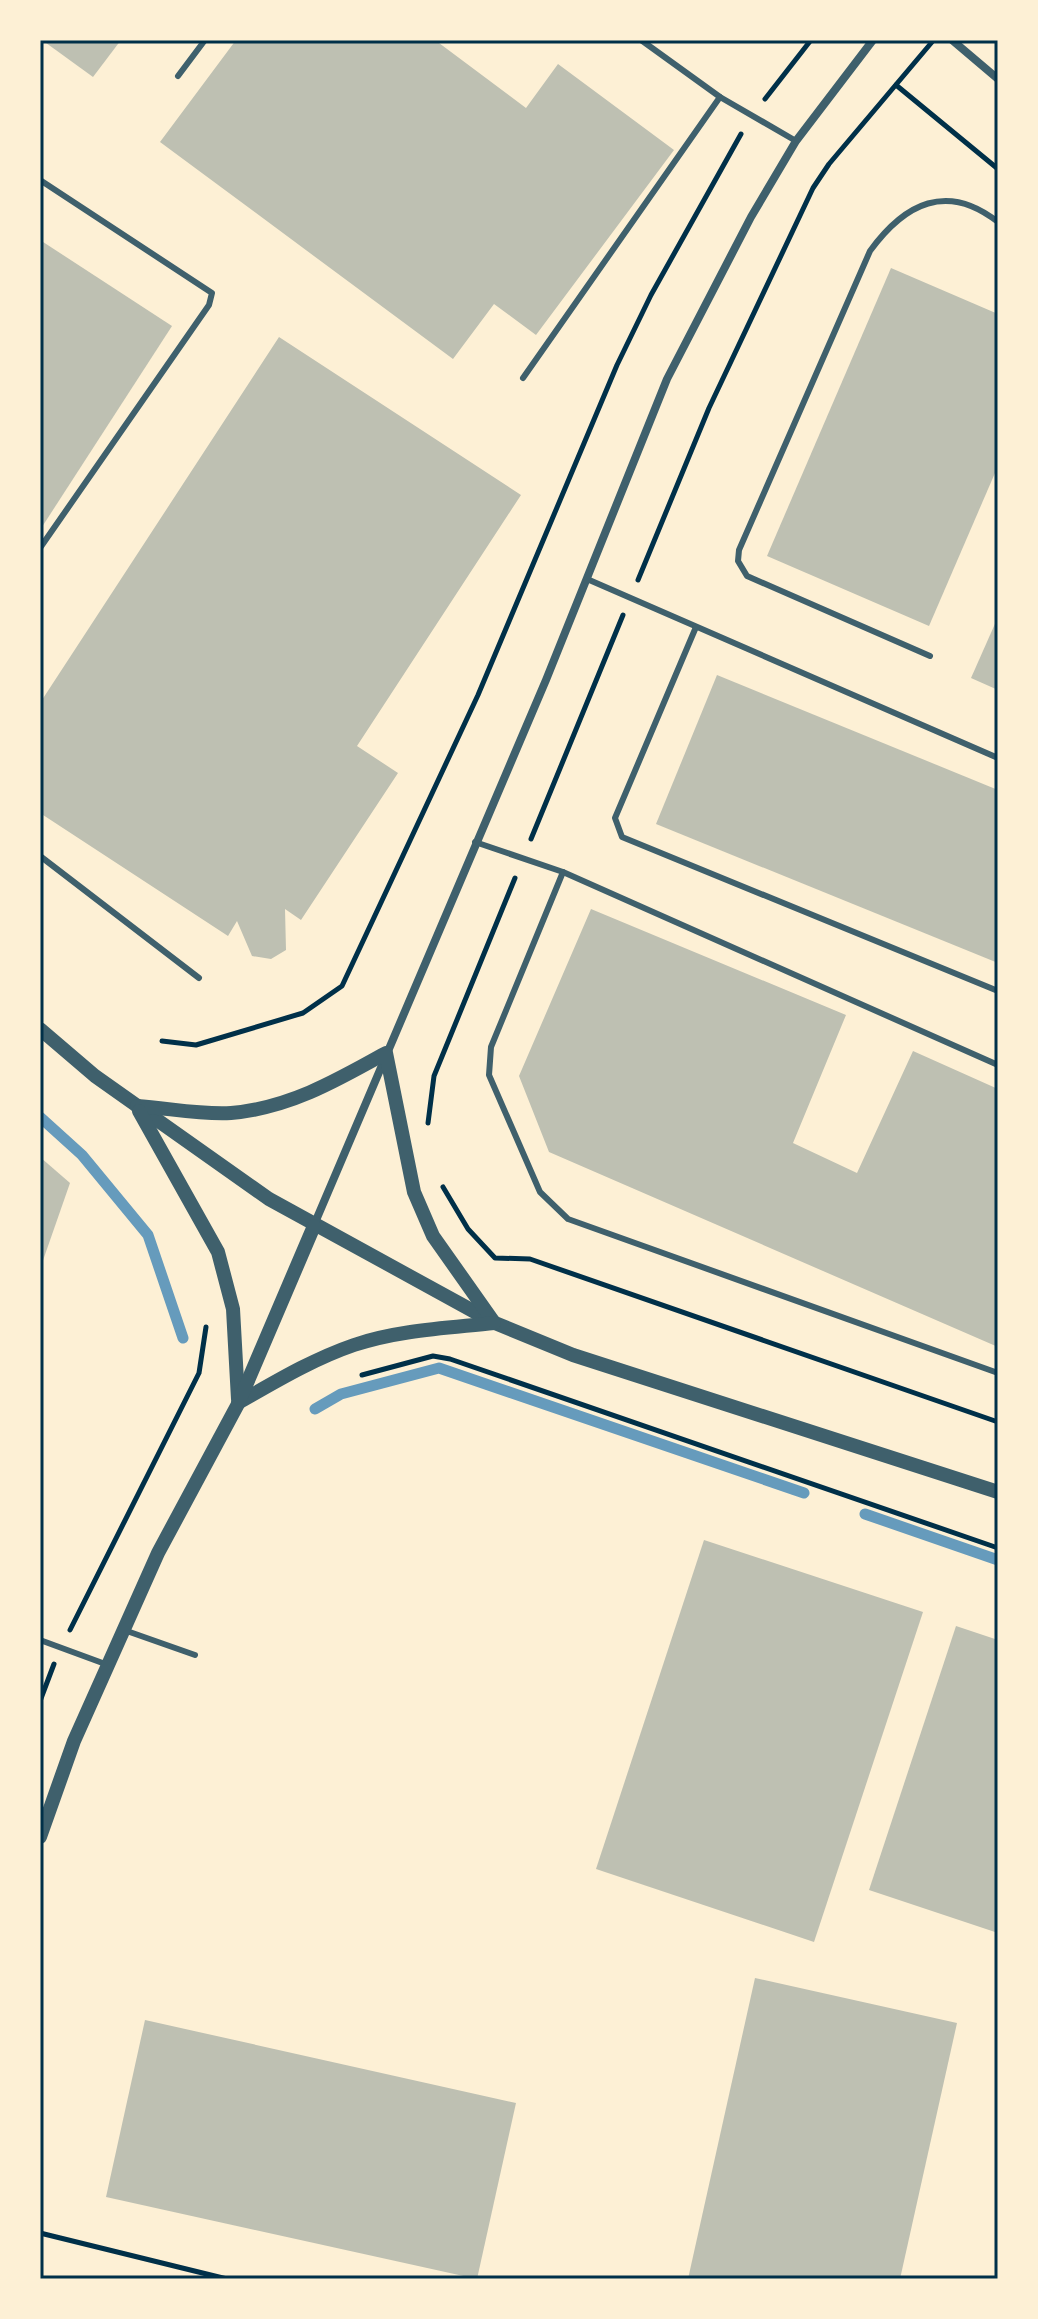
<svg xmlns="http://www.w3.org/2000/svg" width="1038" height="2319" font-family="'IBM Plex Sans',sans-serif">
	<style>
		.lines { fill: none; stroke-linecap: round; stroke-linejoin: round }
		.stream { stroke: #669bbc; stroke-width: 11 }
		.building { fill: #bec0b2 }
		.path { stroke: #003049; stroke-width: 5 }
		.service { stroke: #3f606c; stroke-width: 6 }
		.minor { stroke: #3f606c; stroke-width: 8 }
		.tertiary { stroke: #3f606c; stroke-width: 14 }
		.neatline { fill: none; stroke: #003049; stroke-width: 3 }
	</style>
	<rect width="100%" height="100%" fill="#fdf0d5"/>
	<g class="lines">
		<g class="stream">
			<polyline points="40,1117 82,1155 148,1235 183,1338"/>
			<polyline points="315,1409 341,1394 439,1368 804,1493"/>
			<polyline points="865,1514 998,1560"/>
		</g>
	</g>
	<g class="building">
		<polygon points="42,40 121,40 93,77"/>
		<polygon points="236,40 435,40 526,108 558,64 674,150 536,335 494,304 453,359 160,142"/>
		<polygon points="40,240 172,326 40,530"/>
		<polygon points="891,268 998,314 998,466 929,626 767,556"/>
		<polygon points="279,337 521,495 357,746 398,773 301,920 285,909 286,950 271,959 252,956 237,921 228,936 40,813 40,703"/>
		<polygon points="998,617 998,690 971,678"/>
		<polygon points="717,675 998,790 998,963 656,824"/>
		<polygon points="591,909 846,1015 793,1143 857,1173 913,1051 998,1089 998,1347 549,1152 519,1076"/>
		<polygon points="40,1157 70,1183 40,1269"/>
		<polygon points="704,1540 923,1612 814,1942 596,1869"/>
		<polygon points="956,1626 998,1640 998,1933 869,1890"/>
		<polygon points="755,1978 957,2023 900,2279 688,2279"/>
		<polygon points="145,2020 516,2103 477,2279 106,2197"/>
	</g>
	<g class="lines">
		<g class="path">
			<polyline points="896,85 998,169"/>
			<polyline points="765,99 811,40"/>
			<polyline points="638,580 709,408 813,188 829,164 932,42"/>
			<polyline points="531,839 623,615"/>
			<polyline points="162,1041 196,1045 303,1013 342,986 478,695 617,365 651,295 741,134"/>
			<polyline points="428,1123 434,1076 515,878"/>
			<polyline points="443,1187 468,1229 495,1258 530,1259 998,1422"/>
			<polyline points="362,1375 433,1356 450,1359 998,1548"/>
			<polyline points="70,1630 199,1373 206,1327"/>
			<polyline points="40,1701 54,1664"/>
			<polyline points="40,2233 227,2279"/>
		</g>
		<g class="service">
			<polyline points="641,40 720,97 796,141"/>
			<polyline points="178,76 205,40"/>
			<polyline points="40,180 212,293 209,305 40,548"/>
			<polyline points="523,378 720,97"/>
			<polyline points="587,579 998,758"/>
			<polyline points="696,627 615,818 622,837 998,991"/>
			<path d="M930,656L747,576L738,561L739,550L870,251C905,203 947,182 998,222"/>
			<polyline points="475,842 563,872 998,1065"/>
			<polyline points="40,856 199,978"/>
			<polyline points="563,872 491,1047 489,1075 540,1192 568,1219 998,1373"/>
			<polyline points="124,1630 195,1655"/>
			<polyline points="40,1640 108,1665"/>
		</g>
		<g class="minor">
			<polyline points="952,40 998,79"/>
			<polyline points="314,1225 546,680 667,379 751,217 796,141 873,40"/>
		</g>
		<g class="tertiary">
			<polyline points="40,1029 95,1076 269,1199 495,1323 573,1355 998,1492"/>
			<path d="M137,1106C168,1108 201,1115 231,1113C289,1108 336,1081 386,1053L414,1192L433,1236L493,1321"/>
			<polyline points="139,1111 218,1252 233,1309 238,1399"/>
			<path d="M238,1403C275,1382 313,1359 354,1345C398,1330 448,1328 494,1323"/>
			<polyline points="40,1837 74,1741 108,1665 158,1553 238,1404 314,1226"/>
		</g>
	</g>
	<rect width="1038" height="2319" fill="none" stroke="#fdf0d5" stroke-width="84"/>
	<rect x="42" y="42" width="954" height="2235" class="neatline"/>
</svg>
